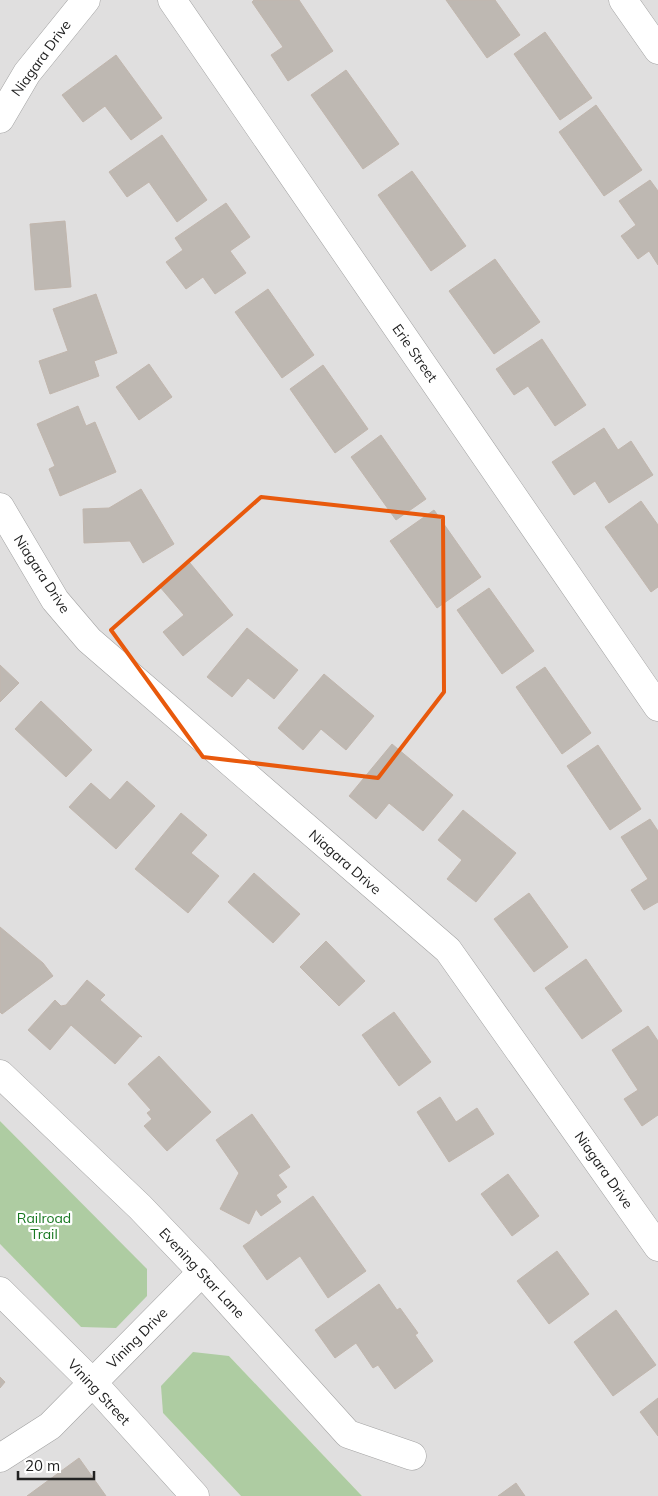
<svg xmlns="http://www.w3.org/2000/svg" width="658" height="1496" font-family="Mulish,sans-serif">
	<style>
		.residential { fill: #e0dfdf }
		.forest { fill: #aecca2 }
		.building { fill: #beb8b2; stroke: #c1b6ad }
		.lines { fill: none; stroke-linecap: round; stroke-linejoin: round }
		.minor-casing { stroke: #a3a3a3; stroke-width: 29 }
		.minor { stroke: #fff; stroke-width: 28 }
		.marked { fill: none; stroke: #e8590c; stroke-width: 4; stroke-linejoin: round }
		.labels { text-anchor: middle; stroke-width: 4.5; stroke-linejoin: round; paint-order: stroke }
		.street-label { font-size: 14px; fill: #222; stroke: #fff }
		.park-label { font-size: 14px; fill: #187821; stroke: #fff }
	</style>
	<rect width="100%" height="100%" fill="#f1eee9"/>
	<polygon class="residential" points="0,0 658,0 658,1496 362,1496 229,1356 163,1413 241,1496 0,1496 0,1244 81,1327 146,1269 0,1121"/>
	<g class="forest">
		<polygon points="0,1121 147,1269 147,1296 116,1328 81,1327 0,1244"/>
		<polygon points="193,1352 229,1356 362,1496 241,1496 163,1413 161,1386"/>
	</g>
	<g class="building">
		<polygon points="254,0 299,0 333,51 288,81 271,55 283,47 252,2"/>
		<polygon points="446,0 495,0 520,35 487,58"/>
		<polygon points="545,32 592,98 560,120 514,54"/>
		<polygon points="116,55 162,118 131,140 105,106 83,122 62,95"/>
		<polygon points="346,70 399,144 363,169 311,95"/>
		<polygon points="596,105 642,170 604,196 559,132"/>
		<polygon points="162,135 207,200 177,222 149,182 127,197 109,172"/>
		<polygon points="412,171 466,246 431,271 378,195"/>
		<polygon points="650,180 658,191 658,265 649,251 638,259 621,236 636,225 619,201"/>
		<polygon points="226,203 250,237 230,251 246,273 215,294 203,277 186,289 166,262 183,250 175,238"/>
		<polygon points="65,221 71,287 35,290 30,224"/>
		<polygon points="495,259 540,322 494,354 449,291"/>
		<polygon points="268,289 314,355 282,378 235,312"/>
		<polygon points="96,294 117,353 94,361 99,376 50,394 39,361 68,351 53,309"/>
		<polygon points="542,339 586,405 555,426 528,386 514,395 496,369"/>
		<polygon points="149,364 172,397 139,420 116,387"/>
		<polygon points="323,365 368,429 335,453 290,389"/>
		<polygon points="78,406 86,426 95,422 116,472 60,496 49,469 55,466 37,424"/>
		<polygon points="604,428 618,450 631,441 653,475 609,503 595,481 574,495 552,462"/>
		<polygon points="381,435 426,499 396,520 351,457"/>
		<polygon points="141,489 174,544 143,563 130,541 84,543 83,509 109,508"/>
		<polygon points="641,501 658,525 658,587 651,592 605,527"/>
		<polygon points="434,510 481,577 437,608 390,541"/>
		<polygon points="190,563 233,615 183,656 163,632 184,615 160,587"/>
		<polygon points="489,588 534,651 502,674 457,610"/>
		<polygon points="247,628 298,670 274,699 248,678 232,697 207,677"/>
		<polygon points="0,665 19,683 0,702"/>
		<polygon points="545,667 591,733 562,754 516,687"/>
		<polygon points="324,674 374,716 346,750 321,729 303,750 278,728"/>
		<polygon points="41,701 92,750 66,777 15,729"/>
		<polygon points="392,744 453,795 423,831 389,803 376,819 349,796"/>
		<polygon points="598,745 641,809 610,830 567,766"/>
		<polygon points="127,781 155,806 116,849 69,807 91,783 110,800"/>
		<polygon points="463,810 516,853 476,902 447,879 462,860 438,840"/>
		<polygon points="181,813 207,835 191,853 219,876 188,913 135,869"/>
		<polygon points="650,819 658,831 658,902 644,910 631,890 648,879 621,837"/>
		<polygon points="254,873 300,914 273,943 228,902"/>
		<polygon points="529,893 568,947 534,972 494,919"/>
		<polygon points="0,927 43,963 53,976 2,1014 0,1012"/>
		<polygon points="326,941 365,981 339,1006 300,967"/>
		<polygon points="586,959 622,1011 582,1039 545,988"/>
		<polygon points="87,980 105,995 100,1000 142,1037 140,1036 115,1064 71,1025 50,1050 28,1030 55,1000 61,1006 66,1005"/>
		<polygon points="394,1012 431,1062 399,1086 362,1035"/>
		<polygon points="648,1026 658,1041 658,1115 642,1126 624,1099 638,1090 612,1050"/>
		<polygon points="159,1056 211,1112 167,1151 144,1126 152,1119 147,1113 151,1110 128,1084"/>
		<polygon points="440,1097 456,1122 477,1108 494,1134 449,1162 417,1112"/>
		<polygon points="252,1114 290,1167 278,1175 287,1187 276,1195 281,1202 261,1216 256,1209 249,1224 220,1209 239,1173 216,1140"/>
		<polygon points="508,1174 539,1216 512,1236 481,1194"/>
		<polygon points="313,1196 366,1271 328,1298 300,1256 267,1280 243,1246"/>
		<polygon points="557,1251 589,1294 549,1324 517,1281"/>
		<polygon points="379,1284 397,1310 400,1308 418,1333 415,1335 433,1361 395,1389 378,1365 373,1368 356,1343 335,1358 315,1330"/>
		<polygon points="616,1310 656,1365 613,1396 574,1342"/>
		<polygon points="0,1377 5,1382 0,1388"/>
		<polygon points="658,1398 658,1436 640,1412"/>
		<polygon points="79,1458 106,1496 27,1496"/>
		<polygon points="516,1483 525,1496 498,1496"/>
	</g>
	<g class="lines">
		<defs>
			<g id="minor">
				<path d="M172,0C333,236 497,470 658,707"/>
				<polyline points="623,0 658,50"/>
				<polyline points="0,119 27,73 86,0"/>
				<polyline points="0,507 55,600 89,640 448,950 658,1247"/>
				<polyline points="0,1074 140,1207 202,1272 348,1434 412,1456"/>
				<polyline points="0,1291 93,1383 195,1496"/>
				<polyline points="0,1458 50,1426 202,1272"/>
			</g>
		</defs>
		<use href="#minor" class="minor-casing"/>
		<use href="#minor" class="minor"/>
	</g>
	<path class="marked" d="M261,497L443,517L444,692L378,778L203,757L111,630Z"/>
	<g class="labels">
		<g class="street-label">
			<text transform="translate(41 58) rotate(-54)" y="5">Niagara Drive</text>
			<text transform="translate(415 353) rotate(55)" y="5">Erie Street</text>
			<text transform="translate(42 574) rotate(57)" y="5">Niagara Drive</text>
			<text transform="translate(345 862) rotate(41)" y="5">Niagara Drive</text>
			<text transform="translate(604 1170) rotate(55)" y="5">Niagara Drive</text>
			<text transform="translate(202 1273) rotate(47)" y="5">Evening Star Lane</text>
			<text transform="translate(137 1338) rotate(-45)" y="5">Vining Drive</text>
			<text transform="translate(99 1392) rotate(47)" y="5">Vining Street</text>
		</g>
		<g class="park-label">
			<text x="44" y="1223">Railroad<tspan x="44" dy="16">Trail</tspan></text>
		</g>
	</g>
	<path d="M18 1471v8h76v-8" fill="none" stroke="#222222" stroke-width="2.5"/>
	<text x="25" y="1471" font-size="15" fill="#222222" stroke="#ffffff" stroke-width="4" paint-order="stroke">20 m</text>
</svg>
